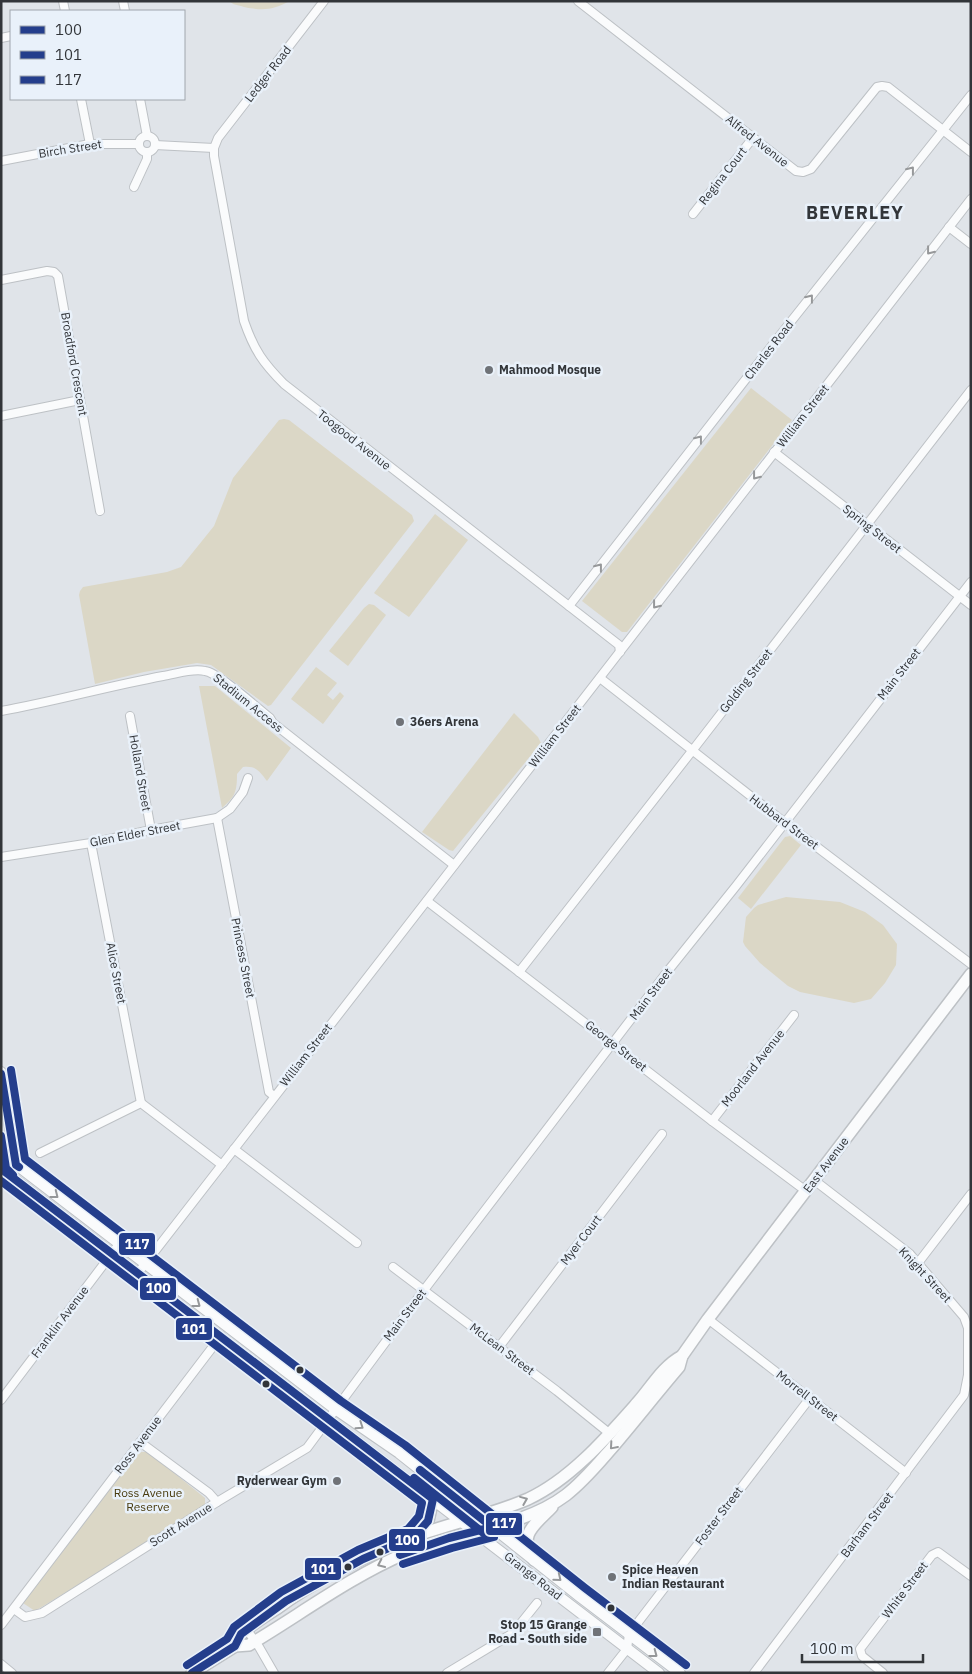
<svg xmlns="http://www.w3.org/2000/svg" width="972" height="1674" font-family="'IBM Plex Sans',sans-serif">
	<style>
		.green { fill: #dbd7c6 }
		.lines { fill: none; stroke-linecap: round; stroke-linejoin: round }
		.minor-casing { stroke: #bdc1c5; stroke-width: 10 }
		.secondary-casing { stroke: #bdc1c5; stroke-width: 12 }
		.primary-casing { stroke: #bdc1c5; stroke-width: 14 }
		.minor { stroke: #fafbfc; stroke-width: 8 }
		.secondary { stroke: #fafbfc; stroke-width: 10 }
		.primary { stroke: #fafbfc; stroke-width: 11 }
		.bus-1-casing { stroke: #e9f1fa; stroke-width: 11 }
		.bus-2-casing { stroke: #e9f1fa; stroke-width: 11 }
		.bus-3-casing { stroke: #e9f1fa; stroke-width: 11 }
		.bus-1 { stroke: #243e8c; stroke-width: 8 }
		.bus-2 { stroke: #243e8c; stroke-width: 8 }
		.bus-3 { stroke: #243e8c; stroke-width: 8 }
		.oneway { stroke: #96989a }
		.poi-dot { fill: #6f7277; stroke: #e9f1fa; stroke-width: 2 }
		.bus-dot { fill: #323539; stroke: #e9f1fa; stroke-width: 2 }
		.labels { text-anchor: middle; stroke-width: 5; stroke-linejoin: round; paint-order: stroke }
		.street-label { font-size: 12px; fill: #323539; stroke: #e9f1fa }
		.poi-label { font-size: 12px; font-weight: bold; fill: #323539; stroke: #e9f1fa; text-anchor: start }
		.park-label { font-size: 12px; fill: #483b0d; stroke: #e9f1fa }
		.district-label { font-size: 18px; font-weight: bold; letter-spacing: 1px; fill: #323539; stroke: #e9f1fa }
		.line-badge { stroke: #e9f1fa; stroke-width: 2 }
		.badge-label { font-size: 14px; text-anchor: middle; font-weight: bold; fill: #fff }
	</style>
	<rect width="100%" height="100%" fill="#e0e4e9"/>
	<g class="green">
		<path d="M229,1H290C272,10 264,11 244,7C238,5 233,5 229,1Z"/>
		<polygon points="751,388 792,420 627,632 622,632 582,601"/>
		<polygon points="284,419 289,420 412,515 414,521 271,705 268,706 211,665 197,663 144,672 95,684 79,595 80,591 83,587 167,572 181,567 214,526 233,478 279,420"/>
		<polygon points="435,514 468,540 409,617 374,593"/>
		<polygon points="369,604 374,605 386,615 348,666 329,651 364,608"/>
		<polygon points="316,667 337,683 327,695 333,700 340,692 344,696 323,724 291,699"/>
		<path d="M199,686H215L291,748L267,781C260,772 256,765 243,767L237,774C237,792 235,797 222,808Z"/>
		<polygon points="514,713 538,737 541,743 453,851 449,850 422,832"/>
		<polygon points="790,836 801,845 751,909 738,898 785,837"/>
		<polygon points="786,897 840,902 865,912 883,925 897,944 896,965 885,983 871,999 854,1003 800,992 788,986 760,963 745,946 743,942 746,917 754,908 758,905"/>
		<polygon points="137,1452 148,1452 205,1498 205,1508 35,1611 23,1603"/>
	</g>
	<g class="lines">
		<defs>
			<g id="minor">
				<polyline points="63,1 65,11"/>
				<polyline points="123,1 125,11"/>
				<path d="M324,1L218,138L214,148V156L244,321C254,350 263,363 284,384L619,645L620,652"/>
				<polyline points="578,1 796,171 803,172 811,169 877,87 882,86 888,87 971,152"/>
				<polyline points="1,38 11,36"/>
				<polyline points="81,99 90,144"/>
				<polyline points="140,99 147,136"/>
				<circle cx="147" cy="144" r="8"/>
				<polyline points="155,145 214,148"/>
				<polyline points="1,161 90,144 139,144"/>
				<polyline points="134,187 147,159 147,152"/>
				<polyline points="693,214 752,139"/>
				<polyline points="949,227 971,244"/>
				<polyline points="1,280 47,271 54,272 58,276 100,511"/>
				<polyline points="1,416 80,400"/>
				<polyline points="774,452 971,605"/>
				<polyline points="569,606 781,334 971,95"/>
				<polyline points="600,678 780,819 971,964"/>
				<path d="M1,711C56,701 109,686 163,676C176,674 192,668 205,671C219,673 256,707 270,718L273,723L454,865"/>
				<polyline points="130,716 151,830"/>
				<polyline points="217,818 269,1092 274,1096"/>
				<polyline points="91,843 141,1103"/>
				<polyline points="1,857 91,843 151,830 217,818 230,809 243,792 248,778"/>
				<polyline points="427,901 712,1121 806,1191"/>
				<polyline points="519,972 692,751 971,390"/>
				<polyline points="712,1121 794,1015"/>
				<polyline points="234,1149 357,1243"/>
				<polyline points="40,1153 141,1103 222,1165"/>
				<polyline points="814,1180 910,1254 964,1317 968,1328 968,1375"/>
				<polyline points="918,1263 971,1194"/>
				<polyline points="393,1267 557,1391 609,1433"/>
				<polyline points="138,1273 971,199"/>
				<polyline points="708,1319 906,1473"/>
				<polyline points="499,1347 662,1134"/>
				<polyline points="1,1400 119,1244"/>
				<polyline points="140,1442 209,1493 217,1502"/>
				<polyline points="14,1609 25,1617 42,1613 217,1502 307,1448 424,1290 667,972 736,886 971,582"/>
				<polyline points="1,1625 221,1336"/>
				<polyline points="247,1630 259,1647 274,1673"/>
				<polyline points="1,1664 12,1673"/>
				<polyline points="447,1673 513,1633 537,1603"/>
				<polyline points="608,1673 627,1649 629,1634 810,1398"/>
				<polyline points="754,1673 964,1395 968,1375 971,1375"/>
				<polyline points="883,1673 862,1656 860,1649 932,1555 938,1552 971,1576"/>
			</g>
			<g id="secondary">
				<polyline points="1,1072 16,1165"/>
				<polyline points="1,1153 335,1409 399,1453 579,1596 680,1673"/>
				<polyline points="1,1169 659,1673"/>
			</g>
			<g id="primary">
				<polyline points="414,1537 428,1521 433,1499"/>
				<path d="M534,1560C517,1534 535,1525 552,1507"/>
				<path d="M235,1646C236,1643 238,1639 240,1636C245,1628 267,1615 276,1609C317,1579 366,1555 413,1537C451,1523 491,1515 528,1499C571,1479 607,1437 638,1402C652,1386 663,1366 682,1356"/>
				<path d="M192,1673L235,1646L249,1645C301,1614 350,1577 406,1553C457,1530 521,1529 566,1495C583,1482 597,1465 611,1449C634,1422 656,1394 679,1367L682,1356L708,1319L971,974"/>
			</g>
		</defs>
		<use href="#minor" class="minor-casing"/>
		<use href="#secondary" class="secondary-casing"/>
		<use href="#primary" class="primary-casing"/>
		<use href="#minor" class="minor"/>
		<use href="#secondary" class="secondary"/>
		<use href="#primary" class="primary"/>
		<defs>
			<g id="bus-1">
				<polyline points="1,1074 16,1165 19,1167"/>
				<polyline points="1,1147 4,1171 433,1499 428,1521 414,1537 363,1559 286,1601 241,1634 235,1646 192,1673"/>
				<polyline points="420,1470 492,1527"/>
				<polyline points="400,1555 449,1538 492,1527"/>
			</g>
			<g id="bus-2">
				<polyline points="1,1136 6,1168 13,1175"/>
				<polyline points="1,1181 422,1503 419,1516 408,1529 358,1550 281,1592 234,1627 227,1639 187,1665"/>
				<polyline points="414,1478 486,1535"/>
				<polyline points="403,1564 452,1548 494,1537"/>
			</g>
			<polyline id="bus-3" points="11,1070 25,1159 341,1401 405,1445 585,1588 686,1665"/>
		</defs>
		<use href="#bus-1" class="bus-1-casing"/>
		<use href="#bus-2" class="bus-2-casing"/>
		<use href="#bus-3" class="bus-3-casing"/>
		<use href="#bus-1" class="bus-1"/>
		<use href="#bus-2" class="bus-2"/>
		<use href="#bus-3" class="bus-3"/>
	</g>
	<defs><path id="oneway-chevron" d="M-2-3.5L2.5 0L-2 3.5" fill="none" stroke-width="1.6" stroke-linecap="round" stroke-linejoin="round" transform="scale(1.25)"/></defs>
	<g class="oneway">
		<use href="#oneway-chevron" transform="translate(911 170) rotate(-52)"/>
		<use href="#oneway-chevron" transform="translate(930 251) rotate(128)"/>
		<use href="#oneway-chevron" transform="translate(810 298) rotate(-52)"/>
		<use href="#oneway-chevron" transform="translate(699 439) rotate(-52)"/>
		<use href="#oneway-chevron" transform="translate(756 476) rotate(128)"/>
		<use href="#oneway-chevron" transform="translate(599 567) rotate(-52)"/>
		<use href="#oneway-chevron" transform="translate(656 605) rotate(128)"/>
		<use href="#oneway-chevron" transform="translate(55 1195) rotate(38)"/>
		<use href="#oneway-chevron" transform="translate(197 1304) rotate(37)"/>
		<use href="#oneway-chevron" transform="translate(360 1426) rotate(34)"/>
		<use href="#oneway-chevron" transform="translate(613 1446) rotate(131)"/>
		<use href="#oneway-chevron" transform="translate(524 1500) rotate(-22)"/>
		<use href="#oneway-chevron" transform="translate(381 1564) rotate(155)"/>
		<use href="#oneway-chevron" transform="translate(558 1578) rotate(39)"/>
		<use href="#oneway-chevron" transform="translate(654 1654) rotate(37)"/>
	</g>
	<g class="poi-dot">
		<circle cx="489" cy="370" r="5"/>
		<circle cx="400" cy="722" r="5"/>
		<circle cx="337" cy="1481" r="5"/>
		<circle cx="612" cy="1577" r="5"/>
		<rect x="592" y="1627" width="10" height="10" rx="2.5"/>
	</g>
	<g class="bus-dot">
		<circle cx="300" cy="1370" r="4.5"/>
		<circle cx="266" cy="1384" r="4.5"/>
		<circle cx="380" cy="1552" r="4.5"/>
		<circle cx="348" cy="1567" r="4.5"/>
		<circle cx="611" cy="1608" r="4.5"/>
	</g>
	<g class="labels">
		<g class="street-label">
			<text transform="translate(268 74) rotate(-52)" y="4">Ledger Road</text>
			<text transform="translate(757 141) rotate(38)" y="4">Alfred Avenue</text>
			<text transform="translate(70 149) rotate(-9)" y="4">Birch Street</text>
			<text transform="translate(723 176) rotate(-52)" y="4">Regina Court</text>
			<text transform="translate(769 350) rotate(-52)" y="4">Charles Road</text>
			<text transform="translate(74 364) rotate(80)" y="4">Broadford Crescent</text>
			<text transform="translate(803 416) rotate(-52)" y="4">William Street</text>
			<text transform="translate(354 440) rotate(38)" y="4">Toogood Avenue</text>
			<text transform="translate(872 529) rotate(38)" y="4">Spring Street</text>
			<text transform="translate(899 674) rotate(-52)" y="4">Main Street</text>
			<text transform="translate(746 681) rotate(-52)" y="4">Golding Street</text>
			<text transform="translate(248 703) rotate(39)" y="4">Stadium Access</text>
			<text transform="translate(555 736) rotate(-52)" y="4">William Street</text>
			<text transform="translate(140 773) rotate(80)" y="4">Holland Street</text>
			<text transform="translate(784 822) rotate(37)" y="4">Hubbard Street</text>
			<text transform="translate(135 834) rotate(-11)" y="4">Glen Elder Street</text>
			<text transform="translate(243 958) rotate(79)" y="4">Princess Street</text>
			<text transform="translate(116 973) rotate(79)" y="4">Alice Street</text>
			<text transform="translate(651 994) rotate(-53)" y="4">Main Street</text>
			<text transform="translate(616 1046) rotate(38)" y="4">George Street</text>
			<text transform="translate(306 1055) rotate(-52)" y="4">William Street</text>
			<text transform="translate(753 1068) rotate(-52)" y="4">Moorland Avenue</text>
			<text transform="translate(826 1165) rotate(-53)" y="4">East Avenue</text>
			<text transform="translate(581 1240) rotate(-53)" y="4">Myer Court</text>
			<text transform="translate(925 1275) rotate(47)" y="4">Knight Street</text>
			<text transform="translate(405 1315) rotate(-53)" y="4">Main Street</text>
			<text transform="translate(60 1322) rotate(-53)" y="4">Franklin Avenue</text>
			<text transform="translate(502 1349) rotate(37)" y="4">McLean Street</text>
			<text transform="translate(807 1396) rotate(38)" y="4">Morrell Street</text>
			<text transform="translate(138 1445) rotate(-53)" y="4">Ross Avenue</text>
			<text transform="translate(719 1516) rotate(-53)" y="4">Foster Street</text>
			<text transform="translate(181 1525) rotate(-32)" y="4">Scott Avenue</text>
			<text transform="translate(867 1525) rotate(-53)" y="4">Barham Street</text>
			<text transform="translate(533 1576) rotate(38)" y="4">Grange Road</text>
			<text transform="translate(905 1590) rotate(-53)" y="4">White Street</text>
		</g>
		<g class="poi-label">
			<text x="499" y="374">Mahmood Mosque</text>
			<text x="410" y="726">36ers Arena</text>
			<text x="327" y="1485" text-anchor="end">Ryderwear Gym</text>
			<text x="622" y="1574">Spice Heaven<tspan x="622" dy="14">Indian Restaurant</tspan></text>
			<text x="587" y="1629" text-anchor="end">Stop 15 Grange<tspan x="587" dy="14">Road - South side</tspan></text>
		</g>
		<g class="park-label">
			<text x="148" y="1497">Ross Avenue<tspan x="148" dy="14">Reserve</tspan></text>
		</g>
		<g class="district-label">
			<text x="855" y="219">BEVERLEY</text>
		</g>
	</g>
	<g class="line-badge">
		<rect x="118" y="1232" width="38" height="24" rx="5" fill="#243e8c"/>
		<rect x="139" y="1277" width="38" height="24" rx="5" fill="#243e8c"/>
		<rect x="175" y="1317" width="38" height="24" rx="5" fill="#243e8c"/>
		<rect x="485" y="1512" width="38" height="24" rx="5" fill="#243e8c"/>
		<rect x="388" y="1528" width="38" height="24" rx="5" fill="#243e8c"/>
		<rect x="304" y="1557" width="38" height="24" rx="5" fill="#243e8c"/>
	</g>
	<g class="badge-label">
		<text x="137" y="1249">117</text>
		<text x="158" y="1293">100</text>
		<text x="194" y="1334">101</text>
		<text x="504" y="1528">117</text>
		<text x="407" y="1545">100</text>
		<text x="323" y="1574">101</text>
	</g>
	<rect width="972" height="1674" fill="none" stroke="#323539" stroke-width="5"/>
	<rect x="10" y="10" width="175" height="90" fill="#e9f1fa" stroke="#a0a6ad"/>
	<rect x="20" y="26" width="25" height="8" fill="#243e8c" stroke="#a0a6ad"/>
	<text x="55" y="35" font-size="15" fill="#323539">100</text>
	<rect x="20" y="51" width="25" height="8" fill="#243e8c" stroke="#a0a6ad"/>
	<text x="55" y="60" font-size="15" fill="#323539">101</text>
	<rect x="20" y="76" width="25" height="8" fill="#243e8c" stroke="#a0a6ad"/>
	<text x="55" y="85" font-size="15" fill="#323539">117</text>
	<path d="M802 1654v8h121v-8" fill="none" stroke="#323539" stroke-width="2.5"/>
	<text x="810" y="1654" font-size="15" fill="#323539" stroke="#e9f1fa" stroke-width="4" paint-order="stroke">100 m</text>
</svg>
